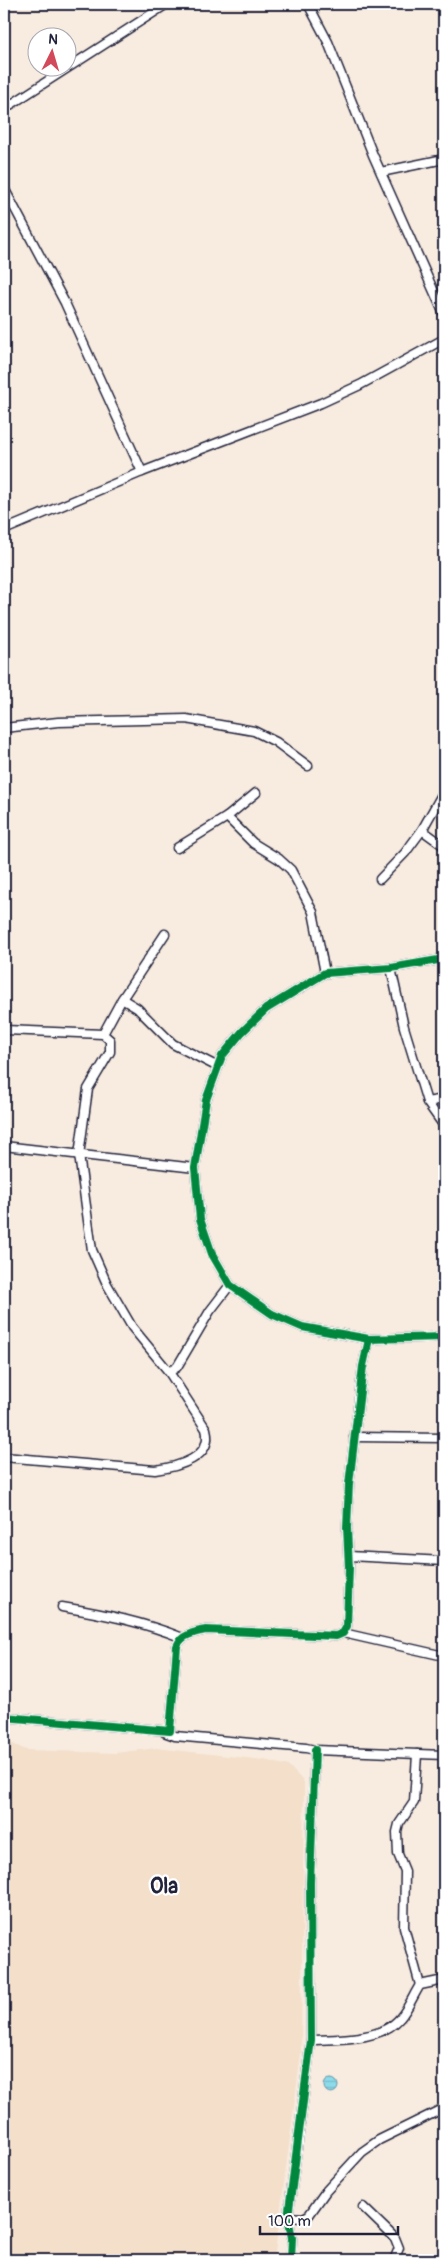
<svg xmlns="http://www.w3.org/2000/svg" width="448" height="2264" font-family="Pangolin,sans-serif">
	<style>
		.built { fill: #f3dfca }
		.water { fill: url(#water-rules); stroke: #6291a5 }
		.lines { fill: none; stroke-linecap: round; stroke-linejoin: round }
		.minor-casing { stroke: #22223b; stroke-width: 11 }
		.minor { stroke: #fff; stroke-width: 8 }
		.cycleway-casing { stroke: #fff; stroke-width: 11 }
		.cycleway { stroke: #00873e; stroke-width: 8 }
		.labels { text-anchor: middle; stroke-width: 4.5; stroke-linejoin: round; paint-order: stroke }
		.district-label { font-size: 21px; font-weight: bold; fill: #22223b; stroke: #fff }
	</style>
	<defs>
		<pattern id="water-rules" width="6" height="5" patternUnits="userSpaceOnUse" patternTransform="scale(1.25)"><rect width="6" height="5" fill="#8cdbeb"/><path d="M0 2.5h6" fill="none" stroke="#78bcca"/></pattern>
	</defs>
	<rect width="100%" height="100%" fill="#f8ece0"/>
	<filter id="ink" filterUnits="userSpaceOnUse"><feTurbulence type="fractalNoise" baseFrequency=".02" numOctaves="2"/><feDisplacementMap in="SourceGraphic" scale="10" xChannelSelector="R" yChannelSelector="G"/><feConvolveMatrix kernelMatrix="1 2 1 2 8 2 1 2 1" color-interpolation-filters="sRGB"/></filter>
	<g filter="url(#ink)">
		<polygon class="built" points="4,1740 26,1750 115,1753 156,1748 264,1760 289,1766 304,1782 301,2053 274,2260 4,2260"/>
		<circle class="water" cx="331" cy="2086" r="7"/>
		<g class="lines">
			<defs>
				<g id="minor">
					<polyline points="308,4 328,42 373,155 444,314"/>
					<polyline points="4,109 167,4"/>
					<polyline points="381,172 444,159"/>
					<polyline points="4,188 65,303 142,472"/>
					<polyline points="4,530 142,472 321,403 360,385 444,339"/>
					<polyline points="4,728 58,722 186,719 254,731 276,742 308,766"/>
					<polyline points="256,793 227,817 253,843 279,859 291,870 313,912 325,973"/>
					<polyline points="422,830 444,791"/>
					<polyline points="177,848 227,817"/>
					<polyline points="380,879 405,853 422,830 444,846"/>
					<polyline points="444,959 391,968 325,973 266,1009 242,1032 222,1056 206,1100 195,1168 200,1219 212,1254 230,1285 272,1314 302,1327 369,1339 444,1337"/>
					<polyline points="391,968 404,1027 427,1102 444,1126"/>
					<polyline points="122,999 137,1008 173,1044 218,1067"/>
					<polyline points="5,1030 103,1034 110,1040 110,1052 88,1089 79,1155 92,1250 107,1284 132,1327 169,1372 177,1367 210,1311 230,1285"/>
					<polyline points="103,1034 122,999 165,934"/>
					<polyline points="427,1102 444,1099"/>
					<polyline points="4,1146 195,1168"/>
					<polyline points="354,1437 444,1438"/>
					<path d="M4,1457L155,1470C177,1467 214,1458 206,1429L169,1372"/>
					<polyline points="349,1556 444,1561"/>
					<path d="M62,1607C104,1614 143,1622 183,1638"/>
					<polyline points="343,1633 444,1656"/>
					<path d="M4,1717L170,1731L177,1646C181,1635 195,1632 206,1630L336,1636L343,1633L347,1626L349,1568L347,1528L349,1484L363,1366L369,1339"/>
					<polyline points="164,1732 175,1736 306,1748 315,1750 444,1755"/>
					<polyline points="417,1754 414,1802 399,1824 397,1832 398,1854 405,1871 404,1927 420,1985"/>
					<path d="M311,2040C338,2039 381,2041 400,2018C408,2009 413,1996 420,1985L444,1980"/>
					<polyline points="363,2207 395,2238 399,2248 394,2260"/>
					<polyline points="288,2217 303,2218 309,2215 326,2191 362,2152 379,2140 444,2108"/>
					<polyline points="291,2260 292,2238 288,2217 311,2040 310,1883 315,1750"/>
				</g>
			</defs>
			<use href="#minor" class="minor-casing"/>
			<use href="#minor" class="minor"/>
			<defs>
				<g id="cycleway">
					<polyline points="444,959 391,968 325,973 266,1009 242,1032 222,1056 206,1100 195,1168 200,1219 212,1254 230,1285 272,1314 302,1327 369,1339 444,1337"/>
					<path d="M4,1717L170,1731L177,1646C181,1635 195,1632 206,1630L336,1636L343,1633L347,1626L349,1568L347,1528L349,1484L363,1366L369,1339"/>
					<polyline points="291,2260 292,2238 288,2217 311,2040 310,1883 315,1750"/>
				</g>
			</defs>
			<use href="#cycleway" class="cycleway-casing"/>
			<use href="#cycleway" class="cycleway"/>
		</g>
	</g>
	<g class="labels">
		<g class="district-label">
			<text x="164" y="1893">Ola</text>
		</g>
	</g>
	<rect width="448" height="2264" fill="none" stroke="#fff" stroke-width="20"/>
	<rect x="10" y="10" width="428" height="2244" fill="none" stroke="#22223b" stroke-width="2" filter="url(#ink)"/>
	<g transform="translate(52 52) rotate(5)"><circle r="24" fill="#ffffff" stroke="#a7a7b1"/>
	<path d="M0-4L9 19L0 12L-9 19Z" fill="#d1495b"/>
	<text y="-8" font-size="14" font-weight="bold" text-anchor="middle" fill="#22223b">N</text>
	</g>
	<path d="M260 2226v8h138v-8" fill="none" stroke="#22223b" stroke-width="2.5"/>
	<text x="268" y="2226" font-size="15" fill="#22223b" stroke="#ffffff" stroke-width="4" paint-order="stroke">100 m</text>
</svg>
